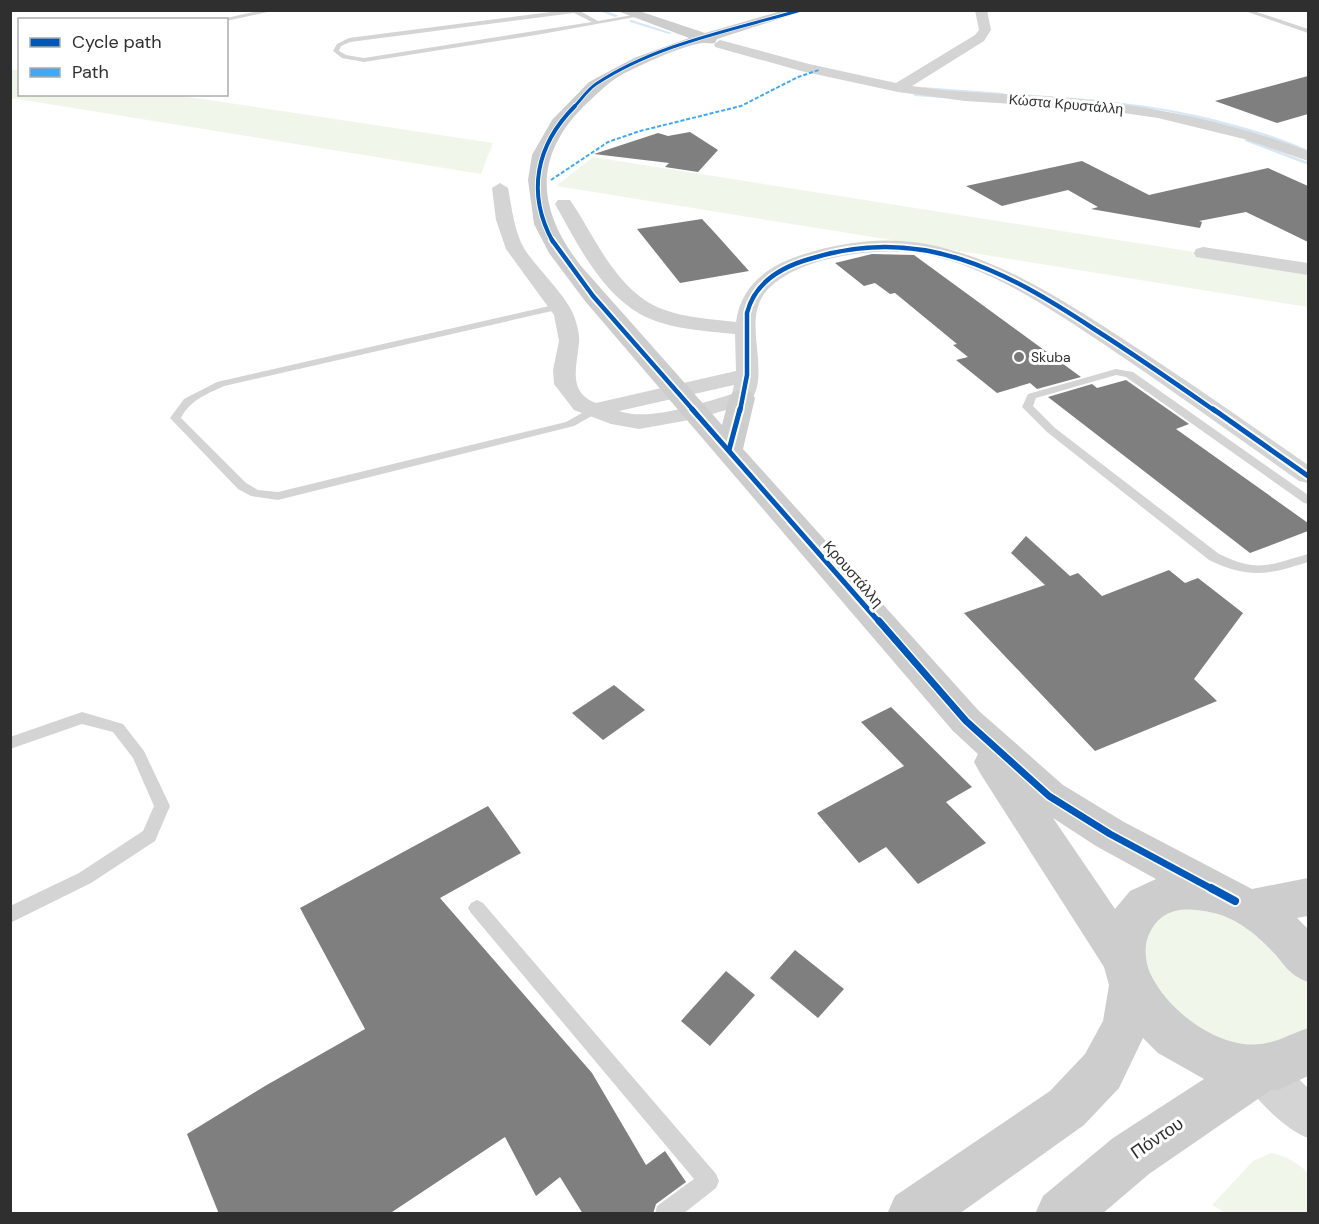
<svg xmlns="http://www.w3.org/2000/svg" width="1319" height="1224" font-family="'DM Sans',sans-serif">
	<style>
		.green { fill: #f1f6eb }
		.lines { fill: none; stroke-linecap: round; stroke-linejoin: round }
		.stream { fill: #d7e8f4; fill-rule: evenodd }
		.building { fill: #7f7f7f }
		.lane { fill: #d4d4d4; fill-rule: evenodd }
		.street { fill: #d4d4d4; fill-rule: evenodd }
		.secondary { fill: #cdcdcd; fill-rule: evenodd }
		.quiet { stroke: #3fa9f5; stroke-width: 2; stroke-dasharray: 4 2; stroke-linecap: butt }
		.cycleway-far5-casing { stroke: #fff; stroke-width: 4.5 }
		.cycleway-far4-casing { stroke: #fff; stroke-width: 6 }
		.cycleway-far3-casing { stroke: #fff; stroke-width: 8 }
		.cycleway-far2-casing { stroke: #fff; stroke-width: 9 }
		.cycleway-far1-casing { stroke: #fff; stroke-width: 10 }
		.cycleway-casing { stroke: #fff; stroke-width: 12 }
		.cycleway-far5 { stroke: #0057b8; stroke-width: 3 }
		.cycleway-far4 { stroke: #0057b8; stroke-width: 4 }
		.cycleway-far3 { stroke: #0057b8; stroke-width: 4.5 }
		.cycleway-far2 { stroke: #0057b8; stroke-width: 5 }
		.cycleway-far1 { stroke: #0057b8; stroke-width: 7 }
		.cycleway { stroke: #0057b8; stroke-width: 8 }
		.poi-dot { fill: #787878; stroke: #fff; stroke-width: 2 }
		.labels { text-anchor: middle; stroke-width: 6; stroke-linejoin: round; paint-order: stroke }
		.far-street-label { font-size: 14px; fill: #2f2f2f; stroke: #fff }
		.far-poi-label { font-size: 14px; fill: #2f2f2f; stroke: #fff; text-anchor: start }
		.street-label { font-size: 15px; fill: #2f2f2f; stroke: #fff }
		.near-street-label { font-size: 18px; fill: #2f2f2f; stroke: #fff }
	</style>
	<rect width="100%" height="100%" fill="#fff"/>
	<g class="green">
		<polygon points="11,69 19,71 20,94 176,95 493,143 481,174 11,98"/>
		<polygon points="593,157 1308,270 1308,307 556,186"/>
		<polygon points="1195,906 1222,909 1297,961 1308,984 1308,1028 1307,1034 1290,1050 1212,1047 1148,985 1143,939 1153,923 1171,910"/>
		<path d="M1271,1153C1286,1156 1297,1162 1308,1173V1213H1226L1212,1205L1253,1161Z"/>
	</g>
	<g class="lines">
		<g class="stream">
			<polygon points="604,10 617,15 618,16 615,17 597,10"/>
			<polygon points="630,20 632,20 672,33 669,34 630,22"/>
			<polygon points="923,87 1003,93 1005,94 1003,95 925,89"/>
			<polygon points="913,94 943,96 945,97 943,98 915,96"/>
			<path d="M1017,94C1092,98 1167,105 1239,126C1263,132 1286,141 1308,150V153L1236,128L1166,111L1091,101L1015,96Z"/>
			<polygon points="1247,139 1308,162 1308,165 1245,141 1245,140"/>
		</g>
	</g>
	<g class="building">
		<polygon points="1308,76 1308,114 1277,123 1215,101"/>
		<polygon points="690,132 718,150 698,172 665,167 669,163 594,154 658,133 668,136"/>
		<polygon points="1082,161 1149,195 1268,168 1308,186 1308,242 1246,212 1199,221 1202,222 1200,228 1091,209 1098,207 1068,190 1002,206 966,186"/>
		<polygon points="702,219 715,233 749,271 680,283 637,229"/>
		<polygon points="872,254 914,255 1081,377 1037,389 1030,383 997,393 956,360 968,357 953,345 957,344 895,293 890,294 875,283 864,286 835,263"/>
		<polygon points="1126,380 1189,424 1176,429 1308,523 1308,531 1250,553 1048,397 1092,384 1097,388"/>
		<polygon points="1026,536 1070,576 1078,573 1102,596 1169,570 1185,583 1198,578 1243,613 1194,679 1217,701 1095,751 964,613 1045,585 1011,553"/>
		<polygon points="614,685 645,710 603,740 572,713"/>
		<polygon points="891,707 972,787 946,802 986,843 918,884 886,847 859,863 817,813 904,766 861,722"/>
		<polygon points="488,806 521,853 440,898 592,1073 646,1165 665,1151 686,1182 656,1204 653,1214 583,1214 560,1177 536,1196 505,1137 389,1214 219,1214 187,1134 265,1086 365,1029 300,908"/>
		<polygon points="795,950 844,989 818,1018 770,978"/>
		<polygon points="726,971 755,995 710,1046 681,1021"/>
	</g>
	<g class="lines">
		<g class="lane">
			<polygon points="263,10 277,10 226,21 217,20"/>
			<path d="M566,10H578L598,21L638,14L641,16L536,35L364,62L342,58L333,51L337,44L349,38ZM574,13L592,22L364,58L346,55L339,51L341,46L350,42Z"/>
			<polygon points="1242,10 1251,10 1308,29 1308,33"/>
			<path d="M558,304L561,305V309L224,386C207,394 190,400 181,418L246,483L258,490L278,492L566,422L589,409H597V413L574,426L278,500L251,496L238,489L170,418L184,399L217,382Z"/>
			<path d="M1116,369L1133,372L1308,495V504L1304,503L1126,377L1116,375L1036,398L1033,406L1055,428L1219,554C1258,573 1269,565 1308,554V562C1268,575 1249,579 1209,560L1047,432L1022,407L1028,394Z"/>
			<polygon points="82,712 123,724 144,751 170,806 155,841 91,883 10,923 10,906 79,873 143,831 154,806 133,758 113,732 82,724 10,749 10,737"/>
			<polygon points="477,900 483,903 716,1174 719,1181 716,1188 683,1214 655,1214 657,1206 694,1179 471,913 468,908 471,903"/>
		</g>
		<g class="street">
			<path d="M975,10H987L991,30L984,41L912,86C963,94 1015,93 1067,98C1150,105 1230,122 1308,151V161L1244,139L1158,118L1096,109L965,101L898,92L801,71L715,47L714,44L720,40L809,64L896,83L975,35L979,30Z"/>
			<path d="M500,183L508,188C512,208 514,232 525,250C537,268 568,298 574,316C577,324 580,336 579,343C577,366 567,392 596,403L736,371L735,334C705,331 667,329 640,314C600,291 577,243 555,204L558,200H570C596,238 616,291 662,309C685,318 712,319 736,322C741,285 768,266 801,255C841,242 885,236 926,244C996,257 1058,297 1117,335C1182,377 1245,421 1308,465V483L1299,481C1234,435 1169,388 1102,343C1049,308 991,268 928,255C897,249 864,251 833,258C810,263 785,272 768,289C739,320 773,370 750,403L695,419L639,429L611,424L574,410L554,384L553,370L559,341L554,315L506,249L496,220L492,188ZM734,385L732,394C702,403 649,422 619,411Z"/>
			<polygon points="1203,247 1308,263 1308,275 1196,257 1194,253 1196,249"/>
			<path d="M1259,1049L1274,1055L1308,1088V1138C1285,1130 1248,1093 1238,1070L1244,1055Z"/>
		</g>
		<path class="secondary" d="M615,10H636L705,33L785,10H807L717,39L715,43C710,44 707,43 702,43C678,47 643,64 621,75C606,84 596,95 583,107C532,159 538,211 581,266L722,425L729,398L733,392L742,390L751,392L755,398L743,449L979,711L1063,785L1124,822L1252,889L1308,878V916L1297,918L1308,929V982C1287,974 1286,965 1271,950C1256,934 1236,918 1214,913C1184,906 1158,907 1147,940C1144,950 1146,965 1151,975C1167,1008 1207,1039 1243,1044C1272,1047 1284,1036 1308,1028V1076L1278,1090H1271L1149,1174L1102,1214H1035L1043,1196L1113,1138L1204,1079L1158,1053L1143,1038L1119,1088L1084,1125L959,1214H887L895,1196L1050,1091L1085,1054L1103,1021L1109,985L1104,967L980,773L974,762L978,754L953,731L585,301L549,253L534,224L528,180L532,155L552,120L589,82L634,58L689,38ZM1053,818L1096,846L1156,879L1130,891L1115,909Z"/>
		<polyline class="quiet" points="551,180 608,142 640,131 741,106 798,77 819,70"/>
		<defs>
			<path id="cycleway-far5" d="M573,108C581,100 587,90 596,84C656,44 733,30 801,10"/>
			<path id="cycleway-far4" d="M553,242C526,193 536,145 575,106"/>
			<g id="cycleway-far3">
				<polyline points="552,240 593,296 694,411"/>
				<path d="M740,411L747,375V313C755,281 783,266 813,258C922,225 1006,271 1094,329C1135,355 1175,383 1215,411"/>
			</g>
			<g id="cycleway-far2">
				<polyline points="692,409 880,623"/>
				<polyline points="1213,409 1308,476"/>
				<polyline points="729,450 740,409"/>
			</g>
			<polyline id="cycleway-far1" points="879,621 966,721 1049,796 1110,834 1214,890"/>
			<polyline id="cycleway" points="1211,888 1235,901"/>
		</defs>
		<use href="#cycleway-far5" class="cycleway-far5-casing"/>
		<use href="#cycleway-far4" class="cycleway-far4-casing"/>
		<use href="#cycleway-far3" class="cycleway-far3-casing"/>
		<use href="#cycleway-far2" class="cycleway-far2-casing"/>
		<use href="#cycleway-far1" class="cycleway-far1-casing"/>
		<use href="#cycleway" class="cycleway-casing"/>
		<use href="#cycleway-far5" class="cycleway-far5"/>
		<use href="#cycleway-far4" class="cycleway-far4"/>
		<use href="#cycleway-far3" class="cycleway-far3"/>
		<use href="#cycleway-far2" class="cycleway-far2"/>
		<use href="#cycleway-far1" class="cycleway-far1"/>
		<use href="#cycleway" class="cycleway"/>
	</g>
	<circle class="poi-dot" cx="1019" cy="357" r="6"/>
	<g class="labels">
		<g class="far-street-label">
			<text transform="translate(1066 104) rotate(5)" y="5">Κώστα Κρυστάλλη</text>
		</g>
		<g class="far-poi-label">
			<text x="1031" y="362">Skuba</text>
		</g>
		<g class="street-label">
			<text transform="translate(853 574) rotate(49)" y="5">Κρουστάλλη</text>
		</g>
		<g class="near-street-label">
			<text transform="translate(1157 1138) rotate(-34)" y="6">Πόντου</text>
		</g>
	</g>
	<rect width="1319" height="1224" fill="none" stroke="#2f2f2f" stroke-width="24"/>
	<rect x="18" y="18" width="210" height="78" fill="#ffffff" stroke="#acacac" stroke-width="1.5"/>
	<rect x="30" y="38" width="30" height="9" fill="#0057b8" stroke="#acacac" stroke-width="1.5"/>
	<text x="72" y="48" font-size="18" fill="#2f2f2f">Cycle path</text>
	<rect x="30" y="68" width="30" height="9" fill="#3fa9f5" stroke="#acacac" stroke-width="1.5"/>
	<text x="72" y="78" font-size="18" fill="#2f2f2f">Path</text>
</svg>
